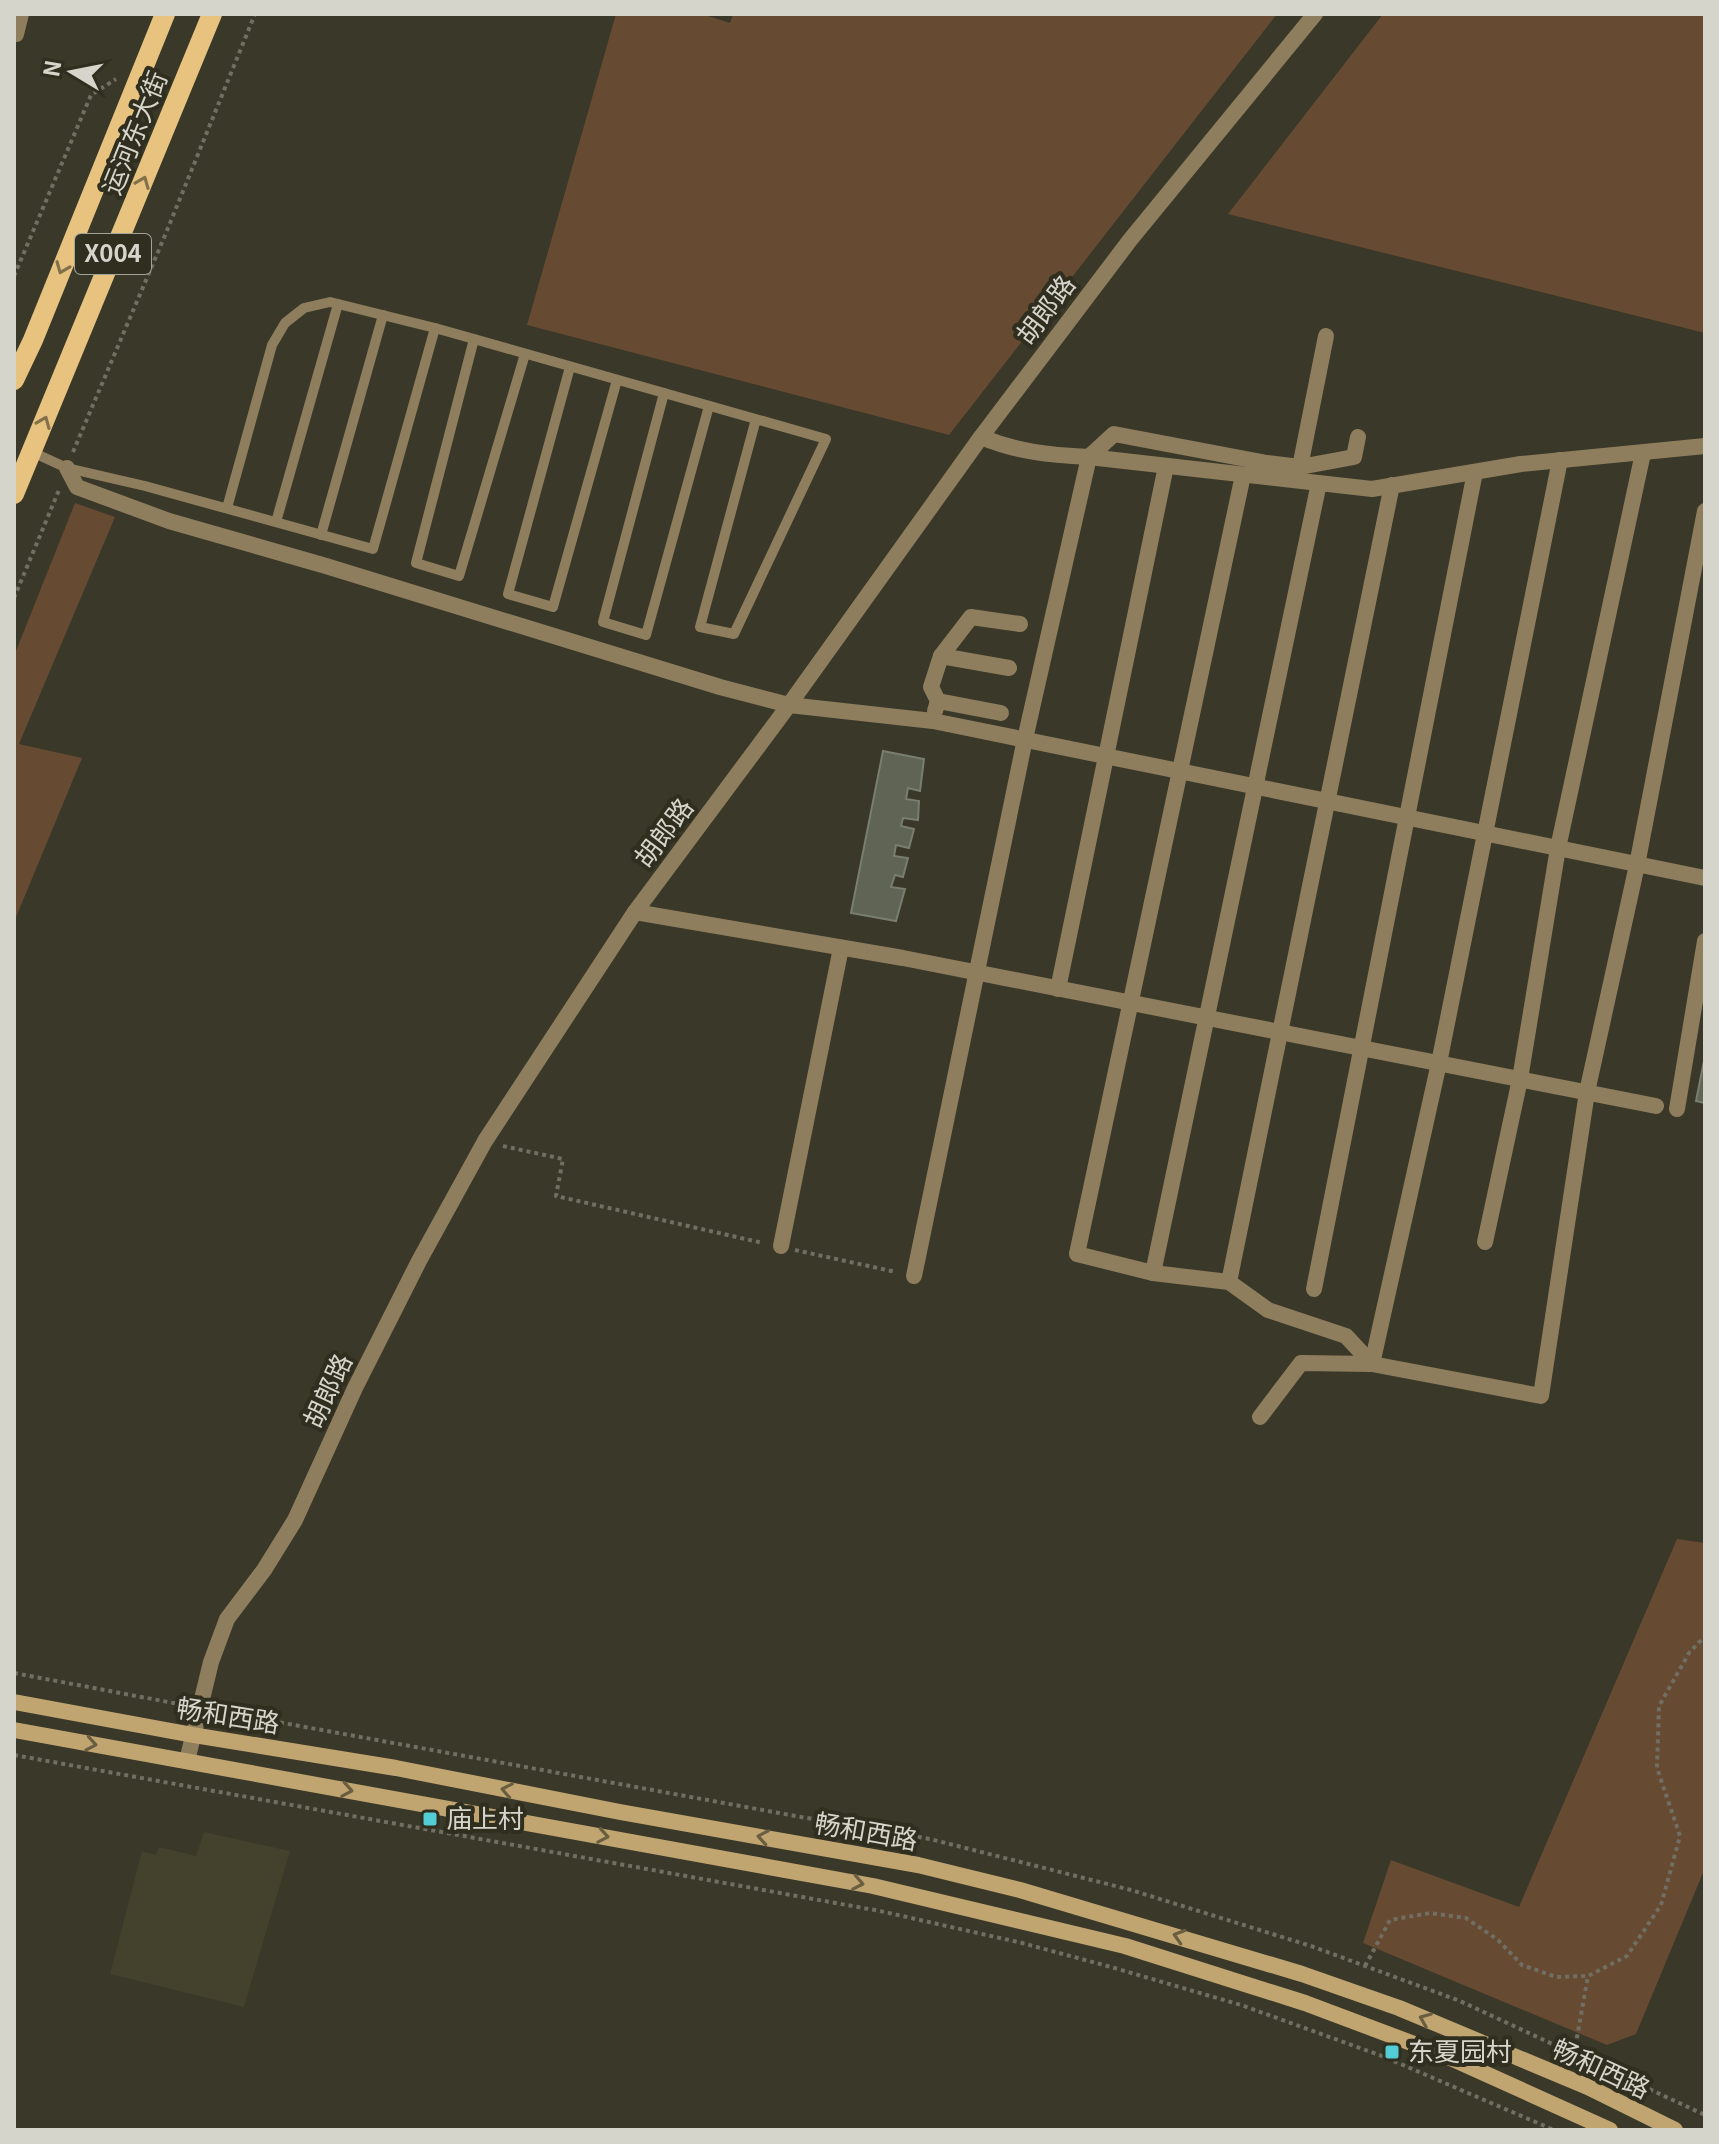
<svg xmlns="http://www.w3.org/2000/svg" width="1719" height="2144" font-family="Georgia,'Noto Sans SC',serif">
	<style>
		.built { fill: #44412c }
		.green { fill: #664a32 }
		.building { fill: #5f6454; stroke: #797e6e; stroke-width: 2 }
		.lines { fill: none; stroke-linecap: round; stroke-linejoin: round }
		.path { stroke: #706f62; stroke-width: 4; stroke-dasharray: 4 4; stroke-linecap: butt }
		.service { stroke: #8f7e5d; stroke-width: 10 }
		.minor { stroke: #8f7e5d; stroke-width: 16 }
		.tertiary { stroke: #8f7e5d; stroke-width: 16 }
		.secondary { stroke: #c1a571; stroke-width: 16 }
		.primary { stroke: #e7c37f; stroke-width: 20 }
		.oneway { stroke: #82714a }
		.oneway2 { stroke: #695e40 }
		.poi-dot { fill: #52ccd5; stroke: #2f2e1f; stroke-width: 3 }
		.labels { text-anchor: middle; stroke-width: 8; stroke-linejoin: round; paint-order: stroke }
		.shield { fill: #2f2e1f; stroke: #a4a398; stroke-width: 2 }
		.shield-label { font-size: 24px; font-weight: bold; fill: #d6d5cc }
		.street-label { font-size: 26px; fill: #d6d5cc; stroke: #2f2e1f }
		.poi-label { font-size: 26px; fill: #d6d5cc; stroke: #2f2e1f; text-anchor: start }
	</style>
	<rect width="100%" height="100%" fill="#393829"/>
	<polygon class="built" points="204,1832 290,1851 244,2007 110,1974 142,1851 156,1855 159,1847 196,1856"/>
	<g class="green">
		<polygon points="616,14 702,14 730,23 733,14 1277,14 949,435 527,325"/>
		<polygon points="1383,14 1705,14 1705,333 1228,214"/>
		<polygon points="75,503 115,517 19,744 82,758 14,922 14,656"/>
		<polygon points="1677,1539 1705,1543 1705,1868 1636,2034 1607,2045 1363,1943 1391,1860 1519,1907"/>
	</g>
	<g class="building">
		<polygon points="883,751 924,759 920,791 908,788 906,799 919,801 918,820 903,818 901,826 914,829 909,848 896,845 894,856 908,858 903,877 895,875 891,887 905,889 896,921 851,913"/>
		<polygon points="1705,1056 1705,1103 1696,1101"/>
	</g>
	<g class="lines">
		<g class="path">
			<polyline points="14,276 91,95 116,79"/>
			<polyline points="73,452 166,233 255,14"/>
			<polyline points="14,598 59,490"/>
			<polyline points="503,1146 563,1159 556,1196 763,1243"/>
			<polyline points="795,1250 896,1272"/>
			<polyline points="14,1673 184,1705"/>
			<polyline points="217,1711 801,1817 930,1839 1131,1890 1311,1946 1460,2001 1705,2115"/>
			<polyline points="14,1755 880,1911 1022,1943 1111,1967 1241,2005 1382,2056 1554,2130"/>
			<polyline points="1365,1966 1390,1920 1430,1913 1466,1918 1498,1940 1522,1965 1556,1977 1588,1976 1627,1956 1661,1905 1680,1836 1657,1768 1659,1706 1689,1653 1705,1636"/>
			<polyline points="1574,2054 1588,1976"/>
		</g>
		<g class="service">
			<polyline points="435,328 474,339 826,439 734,634 700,627 756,419"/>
			<polyline points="474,339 416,563 459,576 525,354"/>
			<polyline points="570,367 508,594 553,607 617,380"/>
			<polyline points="664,393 603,622 646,635 709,406"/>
			<polyline points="32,452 67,468 145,486 373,549 435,328 330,302 304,308 285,323 272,345 227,508"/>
			<polyline points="276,522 338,304"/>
			<polyline points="321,535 383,315"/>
		</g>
		<g class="minor">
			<path d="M981,437C1018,452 1049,455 1089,457L1372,489L1521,464L1705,446"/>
			<polyline points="1300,467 1326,336"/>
			<polyline points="67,468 77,487 169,521 326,566 720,687 789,705 933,721 1705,878"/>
			<polyline points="1243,475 1077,1254 1153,1273 1229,1282 1268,1310 1346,1336 1372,1364"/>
			<polyline points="941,656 971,617 1020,624"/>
			<polyline points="938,701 931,687 941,656 1009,668"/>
			<polyline points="935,711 938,701 1001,713"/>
			<polyline points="635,912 903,958 1656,1106"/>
			<polyline points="1058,989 1166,466"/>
			<polyline points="1677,1109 1705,941"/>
			<polyline points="1485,1242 1520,1079 1558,848 1643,453"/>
			<polyline points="781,1246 841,948"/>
			<polyline points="1153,1273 1319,483"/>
			<polyline points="914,1276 1025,739 1089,457 1114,434 1267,463 1300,467 1354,457 1358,437"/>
			<polyline points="1229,1282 1392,485"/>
			<polyline points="1314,1289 1475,472"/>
			<polyline points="1372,1364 1439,1063 1560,460"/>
			<polyline points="1260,1417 1301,1363 1372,1364 1541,1396 1587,1092 1637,865 1705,511"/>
			<polyline points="187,1761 211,1662 227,1619 264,1570 295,1520 355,1388 419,1261 485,1141 635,912 789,705 981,437 1130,240 1315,14"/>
		</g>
		<polyline class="tertiary" points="14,34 16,34 21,14"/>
		<g class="secondary">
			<polyline points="14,1702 193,1735 396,1768 620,1812 918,1865 1020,1890 1302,1974 1399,2008 1588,2087 1675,2130"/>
			<polyline points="14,1730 873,1886 1125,1946 1305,2003 1446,2056 1610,2130"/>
		</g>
		<g class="primary">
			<polyline points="14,380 33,340 165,14"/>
			<polyline points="14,494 212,14"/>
		</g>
	</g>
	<defs><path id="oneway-chevron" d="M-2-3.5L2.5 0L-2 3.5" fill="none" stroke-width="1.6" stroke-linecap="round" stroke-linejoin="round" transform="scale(2)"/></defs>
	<g class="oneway">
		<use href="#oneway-chevron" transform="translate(143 182) rotate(-68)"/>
		<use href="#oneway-chevron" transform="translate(62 268) rotate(112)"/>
		<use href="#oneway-chevron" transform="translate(44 422) rotate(-68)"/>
	</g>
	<g class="oneway2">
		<use href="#oneway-chevron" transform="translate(91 1744) rotate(10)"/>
		<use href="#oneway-chevron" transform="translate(347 1790) rotate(10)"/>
		<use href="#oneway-chevron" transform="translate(507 1790) rotate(-169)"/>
		<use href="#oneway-chevron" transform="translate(603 1836) rotate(10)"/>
		<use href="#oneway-chevron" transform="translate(763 1837) rotate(-170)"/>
		<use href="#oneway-chevron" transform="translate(858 1883) rotate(11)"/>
		<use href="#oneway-chevron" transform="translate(1179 1936) rotate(-163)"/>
		<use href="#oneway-chevron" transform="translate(1425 2019) rotate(-158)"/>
	</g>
	<g class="poi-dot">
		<rect x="422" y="1811" width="16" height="16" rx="4"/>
		<rect x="1384" y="2044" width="16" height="16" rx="4"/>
	</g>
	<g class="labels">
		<rect class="shield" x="75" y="234" width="76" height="40" rx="6"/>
		<g class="shield-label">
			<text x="113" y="262">X004</text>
		</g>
		<g class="street-label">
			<text transform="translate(135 133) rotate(-68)" y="9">运河东大街</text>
			<text transform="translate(1046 310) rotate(-53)" y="9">胡郎路</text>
			<text transform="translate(664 833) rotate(-53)" y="9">胡郎路</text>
			<text transform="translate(328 1391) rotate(-65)" y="9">胡郎路</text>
			<text transform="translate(228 1716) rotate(9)" y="9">畅和西路</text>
			<text transform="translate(866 1832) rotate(10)" y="9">畅和西路</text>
			<text transform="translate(1601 2069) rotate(25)" y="9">畅和西路</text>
		</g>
		<g class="poi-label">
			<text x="446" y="1828">庙上村</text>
			<text x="1408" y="2061">东夏园村</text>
		</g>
	</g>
	<rect width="1719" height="2144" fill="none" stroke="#d6d5cc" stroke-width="32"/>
	<g transform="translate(72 72) rotate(280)" stroke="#2f2e1f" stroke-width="6" paint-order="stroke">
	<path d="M0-6L14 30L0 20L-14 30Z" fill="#d6d5cc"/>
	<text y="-12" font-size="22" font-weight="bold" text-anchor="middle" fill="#d6d5cc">N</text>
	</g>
</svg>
